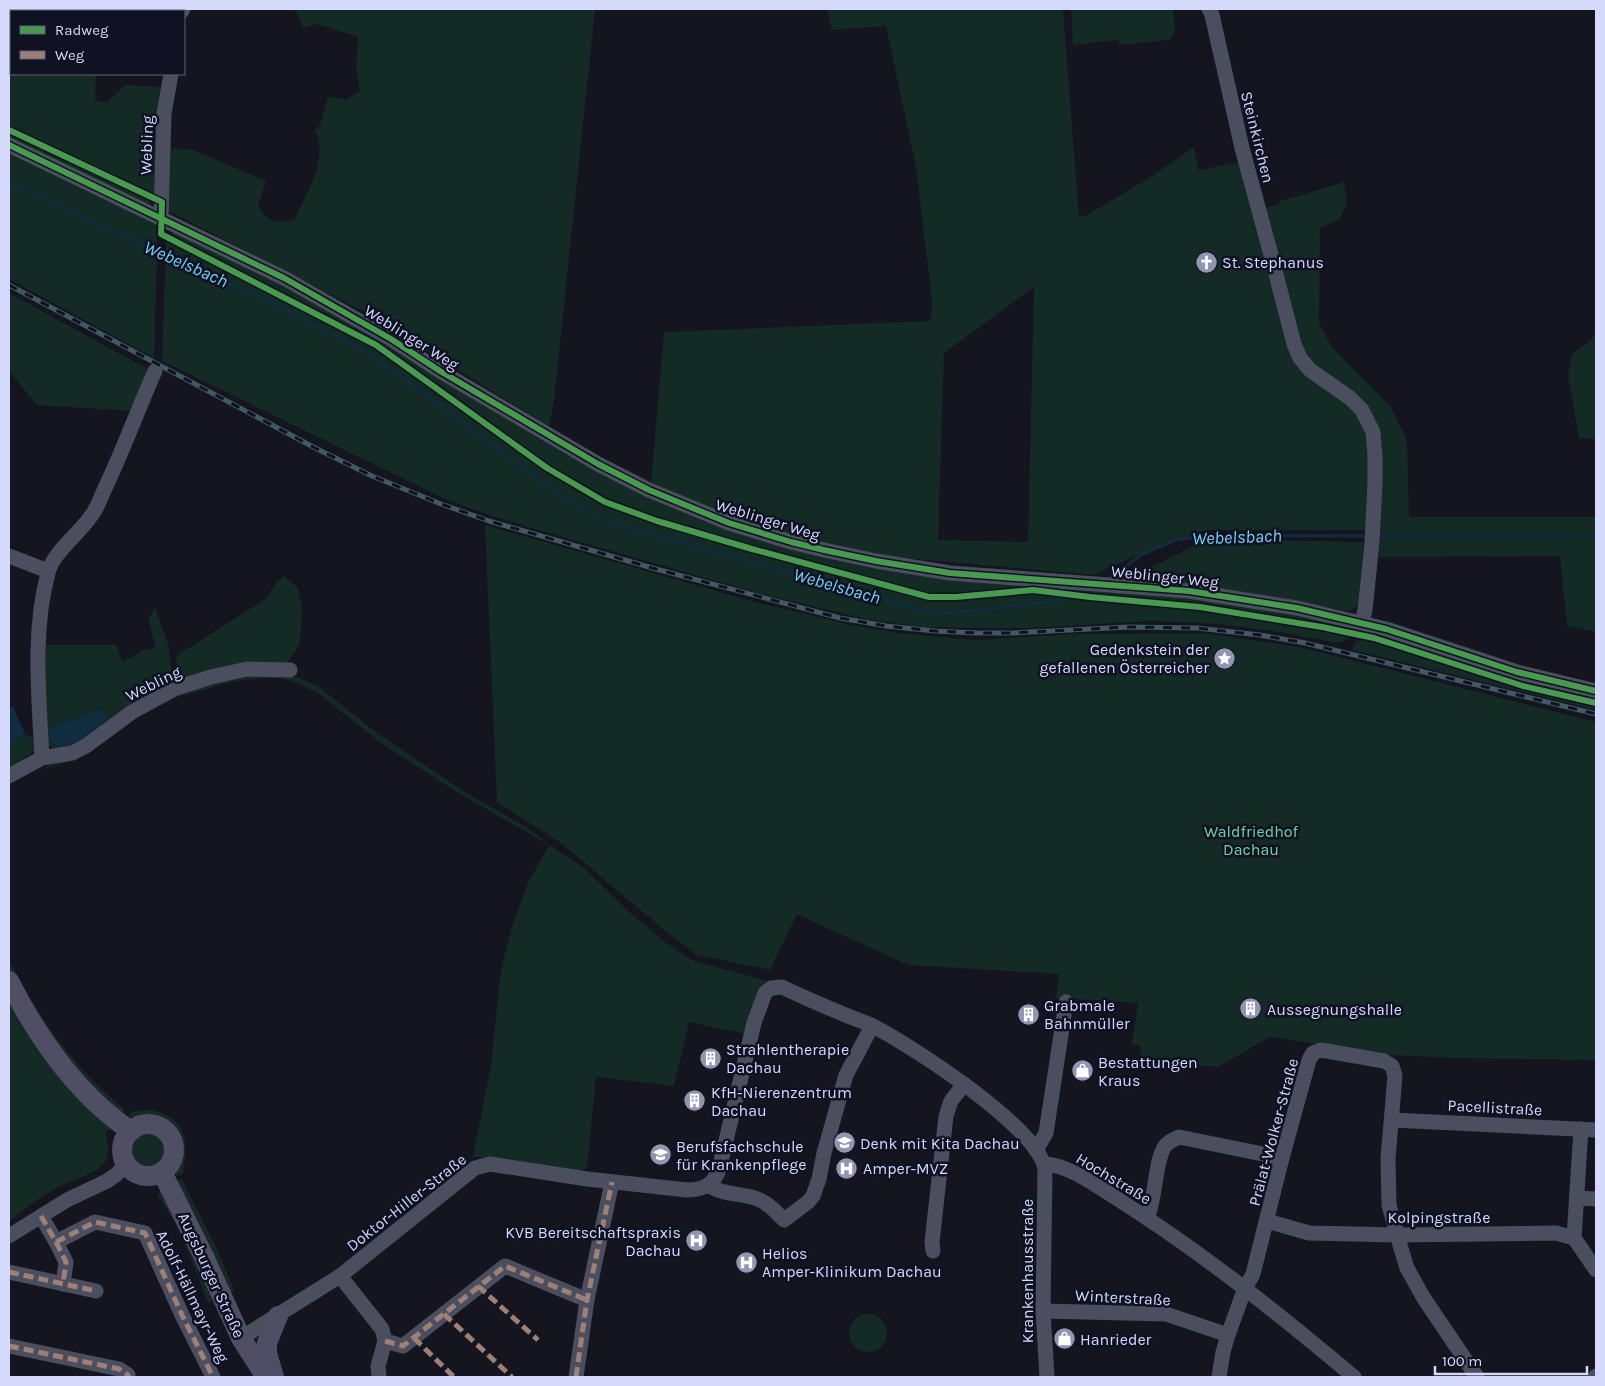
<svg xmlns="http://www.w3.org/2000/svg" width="1605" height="1386" font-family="Karla,sans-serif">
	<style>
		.green { fill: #142a25; fill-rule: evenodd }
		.water { fill: #102c3f }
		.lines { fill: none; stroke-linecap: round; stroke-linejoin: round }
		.stream { stroke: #102c3f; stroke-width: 3 }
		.minor { stroke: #4a4e5f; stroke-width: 15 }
		.major { stroke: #504e65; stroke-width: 20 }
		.rail-casing { stroke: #415960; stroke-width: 5 }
		.rail { stroke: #101123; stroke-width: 3; stroke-dasharray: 9; stroke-linecap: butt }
		.quiet { stroke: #9e8076; stroke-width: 5; stroke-dasharray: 10 5; stroke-linecap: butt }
		.cycleway-casing { stroke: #101123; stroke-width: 9 }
		.cycleway { stroke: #469c4c; stroke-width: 6 }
		.labels { text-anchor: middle; stroke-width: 5; stroke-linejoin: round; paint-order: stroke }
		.street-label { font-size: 16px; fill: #d5dafc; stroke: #101123 }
		.poi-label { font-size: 16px; fill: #d5dafc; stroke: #101123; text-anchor: start }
		.park-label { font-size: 16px; fill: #67d6a0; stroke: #101123 }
		.water-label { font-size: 18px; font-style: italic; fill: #6bd5f4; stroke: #101123 }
	</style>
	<rect width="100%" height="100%" fill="#14151f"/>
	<g class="green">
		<polygon points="9,9 90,9 90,11 11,11 11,74 96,74 95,100 107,103 125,85 164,87 159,197 9,128"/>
		<path d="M295,9H595L554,401L549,426L360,310L167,210L168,153L175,148L193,150L266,181L258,205C267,224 275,222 294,220C306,194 329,159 315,130L320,125L328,96L346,100L360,91L356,66L358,37L317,24L303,28Z"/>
		<path d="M827,9H1063L1079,218L1089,214L1154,175L1194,147L1198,170L1247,161L1261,209L1277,205L1281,201L1344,182L1347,203L1340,219L1320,228L1319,324L1332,347L1390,406L1407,440L1409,517H1596V632L1567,626L1560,556L1379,557L1381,531L1370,528L1363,530H1206L1145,552L1093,575L860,554L731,518L651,484L664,332L931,321L932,300L916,167L886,26L832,30ZM1034,287L1028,542L938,540L944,353Z"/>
		<polygon points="1071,9 1173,9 1175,31 1169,40 1119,45 1119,40 1073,45"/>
		<polygon points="9,132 154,200 154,201 150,203 144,203 9,139"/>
		<polygon points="9,151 156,221 157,254 154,358 9,279"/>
		<path d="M179,232L307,296L569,453L821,556L1128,590L1278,610L1379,635V637L1359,631L1275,616L1179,602L1028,588L950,596L930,594L899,587C829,568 757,550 688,528C659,519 628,512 602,498C517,454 448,387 367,338L171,238L169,235L171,233Z"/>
		<polygon points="166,241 350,333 381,351 534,461 590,496 610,506 634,515 701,536 920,597 938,599 960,599 1033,593 1212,611 1351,634 1347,640 1335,643 1286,633 1219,624 1152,621 1027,628 976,628 923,627 866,619 758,593 545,532 489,515 443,498 162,361"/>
		<polygon points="9,293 151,371 131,411 37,405 9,371"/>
		<polygon points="1596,333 1596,439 1579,438 1568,376 1572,354 1592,339"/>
		<polygon points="485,525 755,602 852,625 898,633 975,640 1074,634 1205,633 1304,648 1596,722 1596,1060 1453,1058 1387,1055 1270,1037 1218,1067 1140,1060 1141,1046 1132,1045 1138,1003 1056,998 1059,974 908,965 797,914 770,970 697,955 664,930 561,843 497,802"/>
		<polygon points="1207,539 1364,542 1358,606 1349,611 1190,585 1130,578"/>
		<polygon points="284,576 298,588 302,610 300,643 288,662 244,665 180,682 176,656 267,598 276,583"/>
		<polygon points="155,608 169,647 173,686 104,724 103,708 53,727 60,748 54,750 48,744 45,734 48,724 42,691 42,645 117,645 122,662 146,649 156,648 148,619"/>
		<path d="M1366,637C1442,663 1518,687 1596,706V710L1352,650L1355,642Z"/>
		<polygon points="1389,638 1596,694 1596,701 1514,681 1388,641"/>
		<polygon points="280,673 302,679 319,687 377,733 463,791 531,830 549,845 584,868 628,911 666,943 694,961 765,980 746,1034 689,1022 674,1086 596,1077 587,1168 578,1173 496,1158 473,1157 491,1065 501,970 512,926 528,883 549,845 460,794 381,743 318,693 292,681 273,677 235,681 174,698 138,717 97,747 74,760 39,770 67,758 125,720 185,689 248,674"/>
		<polygon points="25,734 37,739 34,751 9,770 9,745"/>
		<path d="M9,960C39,1019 74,1068 125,1110L123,1114L68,1064L9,973Z"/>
		<path d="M9,997L111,1128L105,1132C107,1141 111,1153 105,1162C97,1173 73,1180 60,1186C41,1196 25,1208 9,1222Z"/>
		<path d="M152,1110C188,1118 188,1142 183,1173L176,1176C175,1165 181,1158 180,1148C179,1133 167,1120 152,1118C144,1117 136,1119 128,1116L133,1111Z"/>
		<circle cx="147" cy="1149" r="19"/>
		<polygon points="178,1180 182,1180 214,1243 235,1291 229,1293 177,1182"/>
		<path d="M162,1190L207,1285L212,1301L208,1303C194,1267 181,1226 157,1195Z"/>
		<circle cx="868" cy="1333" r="19"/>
	</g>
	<g class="water">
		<polygon points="13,706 25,734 9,745 9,708"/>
		<path d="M103,708L107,715C101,736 78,742 60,748L50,740V732L53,727Z"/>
	</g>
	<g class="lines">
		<g class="stream">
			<polyline points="9,183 281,307 370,354 569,502 601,519 639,531 919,609 948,613 1022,605 1063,600 1085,589"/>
			<polyline points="1376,536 1596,536"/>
			<polyline points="1107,579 1117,574 1140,555 1176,540 1207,535 1367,536"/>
		</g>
		<g class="minor">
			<polyline points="1209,9 1212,15 1242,148 1270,251 1294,344 1300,358 1310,370 1350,398 1362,410 1373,432 1375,456 1375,483 1372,543 1365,610 1362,623"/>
			<polyline points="182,11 183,9"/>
			<polyline points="9,145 284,278 391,339 440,371 598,464 649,490 729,523 791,542 824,550 876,561 950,573 1189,591 1297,608 1386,629 1517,672 1596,691"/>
			<polyline points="161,218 164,114 171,74"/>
			<polyline points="9,556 48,571"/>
			<path d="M42,758C39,696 32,633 48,573C53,552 80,533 91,516C98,508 101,496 106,486C124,448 138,409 155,371"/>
			<polyline points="9,776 42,758 72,753 86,746 132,712 176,688 211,677 247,669 290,670"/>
			<polyline points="1392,1120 1596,1130"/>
			<polyline points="1036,1150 1046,1133 1066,1002"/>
			<path d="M1044,1164C1067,1164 1097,1186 1116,1198C1200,1251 1278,1313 1354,1377"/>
			<path d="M709,1186C725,1195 738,1193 755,1198C767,1202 775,1211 784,1220L808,1202L813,1196L819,1179L824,1153L846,1075L872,1026"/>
			<polyline points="1577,1198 1596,1199"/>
			<polyline points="41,1216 56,1242 95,1222 145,1233 182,1315 213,1377"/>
			<path d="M1147,1218C1156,1200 1155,1156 1166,1145C1169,1141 1175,1139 1179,1137L1282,1158"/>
			<polyline points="1267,1221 1309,1233 1397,1235 1556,1233 1574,1238 1596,1270"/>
			<polyline points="9,1236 67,1200 107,1181 117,1174 126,1164"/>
			<polyline points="1574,1238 1581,1129"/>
			<polyline points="56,1242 66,1262 63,1284"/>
			<polyline points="933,1251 932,1242 946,1116 951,1101 964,1084"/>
			<polyline points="9,1272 96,1291"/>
			<polyline points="340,1276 382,1329 385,1341"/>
			<polyline points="1043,1311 1166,1314 1228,1335"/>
			<path d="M241,1338L340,1276L475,1168L490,1164L587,1179L687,1190C703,1190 713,1185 719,1170L754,1023L765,993L771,988L782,987C801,996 821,1005 841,1013C851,1018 863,1021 873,1026C910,1045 1041,1129 1045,1170L1043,1311L1047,1377"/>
			<polyline points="385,1341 403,1346 505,1266 587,1300"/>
			<polyline points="9,1346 119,1369 128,1375 128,1377"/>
			<polyline points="379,1377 378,1366 385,1341"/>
			<polyline points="576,1377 587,1300 612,1182"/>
			<polyline points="1219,1377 1223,1352 1228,1335 1245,1288 1253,1274 1282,1158 1309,1060 1313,1053 1321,1050 1384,1061 1392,1066 1395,1076 1388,1158 1389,1205 1400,1245 1407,1268 1423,1297 1477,1377"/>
			<polyline points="1595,1377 1596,1376"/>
		</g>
		<g class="major">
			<path d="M9,981C38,1038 77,1095 131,1131"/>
			<circle cx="148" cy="1150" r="26"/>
			<polyline points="162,1172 205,1259 241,1338 266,1377"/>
			<polyline points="274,1377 267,1353 267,1343 278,1316"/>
		</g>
		<defs>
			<polyline id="rail" points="9,285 317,449 372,476 441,504 489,521 656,569 840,618 886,626 935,631 977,633 1011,633 1129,627 1197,628 1260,635 1305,643 1596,714"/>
		</defs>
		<use href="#rail" class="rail-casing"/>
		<use href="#rail" class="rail"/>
		<g class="quiet">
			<polyline points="41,1216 56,1242 95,1222 145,1233 182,1315 213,1377"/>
			<polyline points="56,1242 66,1262 63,1284"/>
			<polyline points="9,1272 96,1291"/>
			<polyline points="478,1286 538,1340"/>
			<polyline points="444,1314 512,1377"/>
			<polyline points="414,1338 454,1377"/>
			<polyline points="385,1341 403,1346 505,1266 587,1300"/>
			<polyline points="9,1346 119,1369 128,1375 128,1377"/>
			<polyline points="576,1377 587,1300 612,1182"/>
		</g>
		<defs>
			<g id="cycleway">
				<polyline points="9,130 162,202 161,234 376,345 547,468 605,502 657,521 752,549 929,597 956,597 1033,590 1090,597 1200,607 1322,627 1374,638 1523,686 1596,703"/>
				<polyline points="9,145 284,278 391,339 440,371 598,464 649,490 729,523 791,542 824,550 876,561 950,573 1189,591 1297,608 1386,629 1517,672 1596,691"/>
			</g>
		</defs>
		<use href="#cycleway" class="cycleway-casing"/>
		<use href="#cycleway" class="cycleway"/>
	</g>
	<defs>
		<symbol id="church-disc" viewBox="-11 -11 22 22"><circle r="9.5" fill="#9195af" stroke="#101123"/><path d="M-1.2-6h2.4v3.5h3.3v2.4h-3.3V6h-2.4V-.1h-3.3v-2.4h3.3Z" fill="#fff"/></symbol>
		<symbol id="sight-disc" viewBox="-11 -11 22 22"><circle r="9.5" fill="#9195af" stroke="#101123"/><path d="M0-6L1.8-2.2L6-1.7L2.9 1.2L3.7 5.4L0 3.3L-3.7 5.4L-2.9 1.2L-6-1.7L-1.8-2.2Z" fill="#fff"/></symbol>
		<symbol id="building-disc" viewBox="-11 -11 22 22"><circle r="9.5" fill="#9195af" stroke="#101123"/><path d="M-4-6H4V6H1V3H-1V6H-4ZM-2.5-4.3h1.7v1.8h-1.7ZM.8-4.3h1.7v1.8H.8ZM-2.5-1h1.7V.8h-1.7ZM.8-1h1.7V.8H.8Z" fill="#fff"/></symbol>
		<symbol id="shop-disc" viewBox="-11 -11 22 22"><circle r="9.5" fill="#9195af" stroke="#101123"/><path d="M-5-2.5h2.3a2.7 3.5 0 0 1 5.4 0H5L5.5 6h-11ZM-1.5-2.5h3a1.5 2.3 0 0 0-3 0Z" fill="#fff"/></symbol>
		<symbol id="school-disc" viewBox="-11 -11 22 22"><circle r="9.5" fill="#9195af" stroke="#101123"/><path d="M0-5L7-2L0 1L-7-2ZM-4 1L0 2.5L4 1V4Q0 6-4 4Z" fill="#fff"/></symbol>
		<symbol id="hospital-disc" viewBox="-11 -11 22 22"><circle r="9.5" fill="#9195af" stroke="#101123"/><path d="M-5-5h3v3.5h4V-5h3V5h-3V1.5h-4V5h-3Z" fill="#fff"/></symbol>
	</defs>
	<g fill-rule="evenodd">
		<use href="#church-disc" x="1194" y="250" width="25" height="25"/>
		<use href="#sight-disc" x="1212" y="646" width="25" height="25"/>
		<use href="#building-disc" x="1238" y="996" width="25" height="25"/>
		<use href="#building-disc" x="1016" y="1002" width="25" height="25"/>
		<use href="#building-disc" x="698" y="1046" width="25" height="25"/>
		<use href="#shop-disc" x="1070" y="1058" width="25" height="25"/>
		<use href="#building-disc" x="682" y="1088" width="25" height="25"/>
		<use href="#school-disc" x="832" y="1130" width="25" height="25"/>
		<use href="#school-disc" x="648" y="1142" width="25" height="25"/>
		<use href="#hospital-disc" x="834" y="1156" width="25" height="25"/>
		<use href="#hospital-disc" x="684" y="1228" width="25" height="25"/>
		<use href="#hospital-disc" x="734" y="1250" width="25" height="25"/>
		<use href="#shop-disc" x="1052" y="1326" width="25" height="25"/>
	</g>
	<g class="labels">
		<g class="street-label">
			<text transform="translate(1258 137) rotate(76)" y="6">Steinkirchen</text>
			<text transform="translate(146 145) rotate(-88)" y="6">Webling</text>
			<text transform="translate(412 337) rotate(32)" y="6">Weblinger Weg</text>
			<text transform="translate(768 519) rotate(17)" y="6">Weblinger Weg</text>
			<text transform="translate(1165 576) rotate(6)" y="6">Weblinger Weg</text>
			<text transform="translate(153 683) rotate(-26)" y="6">Webling</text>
			<text transform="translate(1495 1107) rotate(3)" y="6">Pacellistraße</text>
			<text transform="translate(1273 1132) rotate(-75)" y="6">Prälat-Wolker-Straße</text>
			<text transform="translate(1114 1178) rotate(31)" y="6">Hochstraße</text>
			<text transform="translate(406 1202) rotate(-38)" y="6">Doktor-Hiller-Straße</text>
			<text x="1439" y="1223">Kolpingstraße</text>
			<text transform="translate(1027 1271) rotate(-90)" y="6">Krankenhausstraße</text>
			<text transform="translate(212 1275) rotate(65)" y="6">Augsburger Straße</text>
			<text transform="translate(193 1296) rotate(64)" y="6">Adolf-Hällmayr-Weg</text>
			<text transform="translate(1123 1297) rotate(3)" y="6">Winterstraße</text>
		</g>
		<g class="poi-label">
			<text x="1222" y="268">St. Stephanus</text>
			<text x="1209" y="655" text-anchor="end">Gedenkstein der<tspan x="1209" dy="18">gefallenen Österreicher</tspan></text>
			<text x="1044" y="1011">Grabmale<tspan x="1044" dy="18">Bahnmüller</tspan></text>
			<text x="1267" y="1015">Aussegnungshalle</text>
			<text x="726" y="1055">Strahlentherapie<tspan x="726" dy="18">Dachau</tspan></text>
			<text x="1098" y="1068">Bestattungen<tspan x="1098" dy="18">Kraus</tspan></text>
			<text x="711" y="1098">KfH-Nierenzentrum<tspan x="711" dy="18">Dachau</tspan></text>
			<text x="860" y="1149">Denk mit Kita Dachau</text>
			<text x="676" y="1152">Berufsfachschule<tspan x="676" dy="18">für Krankenpflege</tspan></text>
			<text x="863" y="1174">Amper-MVZ</text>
			<text x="681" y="1238" text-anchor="end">KVB Bereitschaftspraxis<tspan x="681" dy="18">Dachau</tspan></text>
			<text x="762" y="1259">Helios<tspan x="762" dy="18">Amper-Klinikum Dachau</tspan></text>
			<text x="1080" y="1345">Hanrieder</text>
		</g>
		<g class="park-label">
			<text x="1251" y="837">Waldfriedhof<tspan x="1251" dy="18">Dachau</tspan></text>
		</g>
		<g class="water-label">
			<text transform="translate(186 264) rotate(24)" y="6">Webelsbach</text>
			<text transform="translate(1237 537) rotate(-2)" y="6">Webelsbach</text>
			<text transform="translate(837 586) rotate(16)" y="6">Webelsbach</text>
		</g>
	</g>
	<rect width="1605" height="1386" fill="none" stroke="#d5dafc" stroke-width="20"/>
	<rect x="10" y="10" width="175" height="65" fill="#101123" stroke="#5f617a"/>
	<rect x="20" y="26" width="25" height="8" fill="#469c4c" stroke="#5f617a"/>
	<text x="55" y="35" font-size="15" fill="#d5dafc">Radweg</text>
	<rect x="20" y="51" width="25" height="8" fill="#9e8076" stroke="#5f617a"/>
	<text x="55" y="60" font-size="15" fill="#d5dafc">Weg</text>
	<path d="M1435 1366v8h152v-8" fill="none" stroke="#d5dafc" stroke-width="2.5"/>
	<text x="1442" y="1366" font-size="15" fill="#d5dafc" stroke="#101123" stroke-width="4" paint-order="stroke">100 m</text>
</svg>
